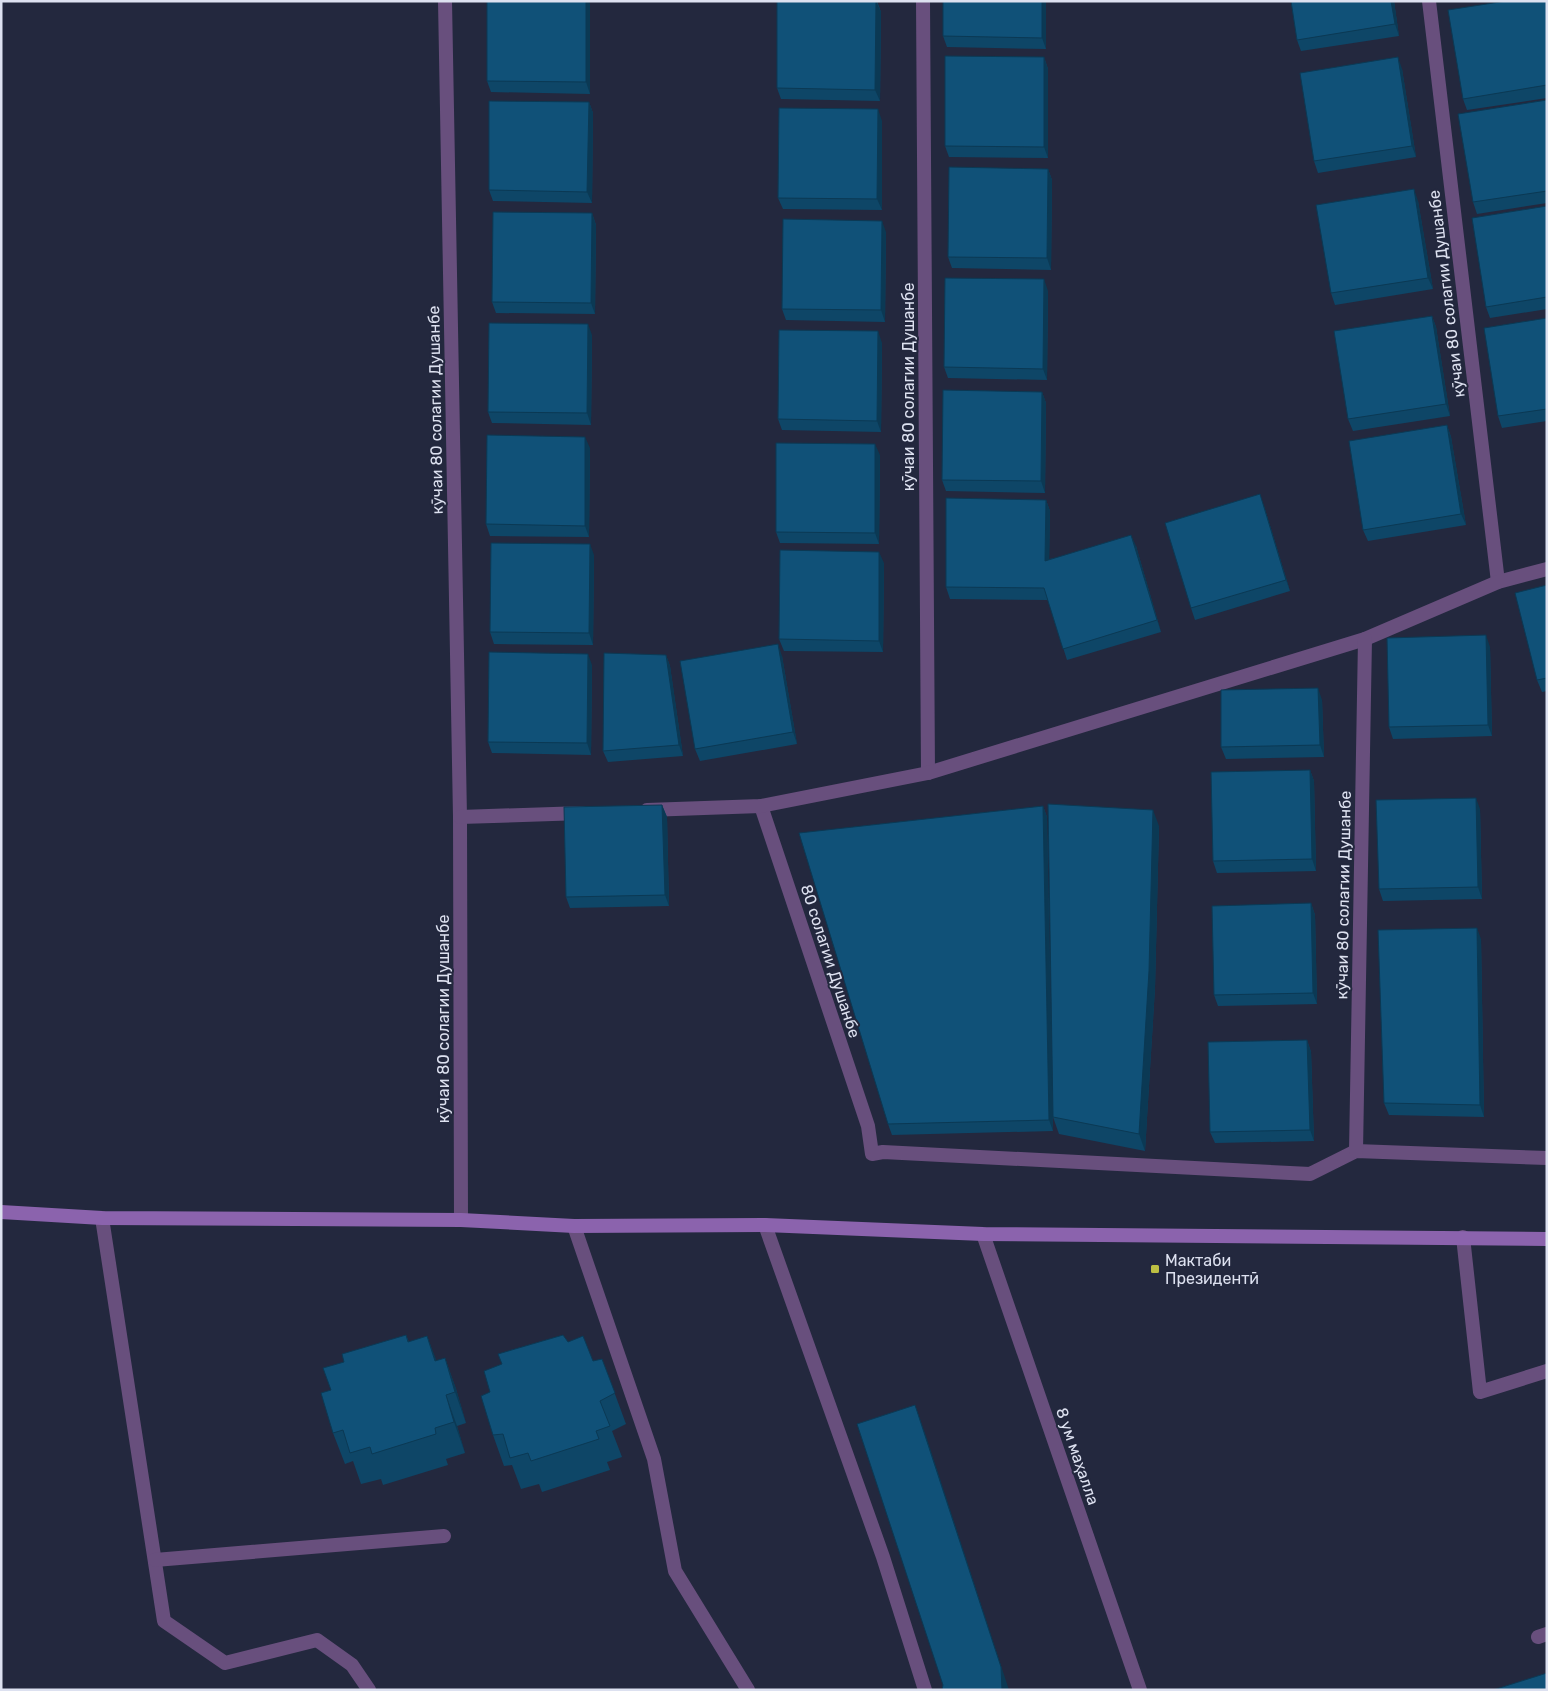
<svg xmlns="http://www.w3.org/2000/svg" width="1548" height="1691" font-family="Rubik,sans-serif">
	<style>
		.lines { fill: none; stroke-linecap: round; stroke-linejoin: round }
		.service { stroke: #684f7d; stroke-width: 14 }
		.minor { stroke: #684f7d; stroke-width: 14 }
		.secondary { stroke: #8b63ad; stroke-width: 14 }
		.wall { fill: #0e4667 }
		.shaded-wall { fill: #0b3954 }
		.building { fill: #105178; stroke: #0b3954 }
		.poi-dot { fill: #bdbf43; stroke: #23283e; stroke-width: 2 }
		.labels { text-anchor: middle; stroke-width: 4; stroke-linejoin: round; paint-order: stroke }
		.street-label { font-size: 16px; fill: #dde1f0; stroke: #23283e }
		.poi-label { font-size: 16px; fill: #dde1f0; stroke: #23283e; text-anchor: start }
	</style>
	<rect width="100%" height="100%" fill="#23283e"/>
	<g class="lines">
		<g class="service">
			<polyline points="102,1218 164,1621 225,1663 317,1640 352,1665 369,1690"/>
			<polyline points="765,1225 883,1557 925,1690"/>
			<polyline points="574,1226 654,1459 675,1571 748,1690"/>
			<polyline points="155,1560 444,1536"/>
			<polyline points="1538,1637 1547,1634"/>
		</g>
		<g class="minor">
			<polyline points="445,1 460,817 461,1220"/>
			<polyline points="923,1 928,773"/>
			<polyline points="1429,1 1498,582"/>
			<polyline points="761,806 868,1126 872,1154 883,1152 1310,1174 1356,1151 1547,1158"/>
			<polyline points="647,810 761,806 928,773 1365,639 1498,582 1547,569"/>
			<polyline points="460,817 583,813"/>
			<polyline points="1356,1151 1365,639"/>
			<polyline points="983,1234 1140,1690"/>
			<polyline points="1463,1237 1480,1392 1547,1371"/>
		</g>
		<polyline class="secondary" points="1,1212 102,1218 461,1220 574,1226 765,1225 983,1234 1547,1239"/>
	</g>
	<g class="wall">
		<polygon points="777,1 877,1 881,12 880,101 781,99 777,88"/>
		<polygon points="1046,1 1046,49 947,47 943,36"/>
		<polygon points="1291,1 1394,1 1399,36 1301,51 1297,40"/>
		<polygon points="1547,1 1547,98 1467,110 1463,99"/>
		<polygon points="590,4 590,94 491,92 487,81"/>
		<polygon points="1044,57 1048,69 1048,158 949,157 945,146"/>
		<polygon points="1402,69 1416,157 1318,173 1314,161"/>
		<polygon points="1547,100 1547,203 1477,214 1473,202"/>
		<polygon points="589,102 593,113 592,203 493,201 489,190"/>
		<polygon points="882,121 882,210 783,209 778,198"/>
		<polygon points="1048,169 1052,180 1051,270 952,268 948,257"/>
		<polygon points="1418,201 1433,289 1335,305 1331,293"/>
		<polygon points="1547,206 1547,309 1490,318 1486,307"/>
		<polygon points="592,213 596,225 595,314 496,313 492,302"/>
		<polygon points="886,232 885,322 786,320 782,309"/>
		<polygon points="1048,291 1047,380 948,378 944,367"/>
		<polygon points="1432,316 1436,327 1450,416 1353,431 1348,419"/>
		<polygon points="1547,318 1547,421 1502,428 1498,416"/>
		<polygon points="592,335 591,425 492,423 488,412"/>
		<polygon points="882,343 881,432 782,430 778,419"/>
		<polygon points="1042,392 1046,403 1045,493 946,491 942,480"/>
		<polygon points="1447,425 1451,437 1466,525 1368,541 1363,530"/>
		<polygon points="590,448 589,537 490,536 486,524"/>
		<polygon points="880,455 879,544 780,543 776,532"/>
		<polygon points="1046,500 1050,511 1049,559 1136,546 1161,632 1067,660 1048,600 950,599 946,587"/>
		<polygon points="1264,506 1290,591 1195,620 1191,608"/>
		<polygon points="594,555 593,645 494,644 490,632"/>
		<polygon points="884,563 883,652 784,651 779,639"/>
		<polygon points="1547,585 1547,691 1542,692 1537,680"/>
		<polygon points="1490,647 1492,736 1393,739 1389,727"/>
		<polygon points="666,655 670,666 683,756 608,762 603,751"/>
		<polygon points="782,656 797,744 700,761 695,749"/>
		<polygon points="592,665 591,755 492,753 488,742"/>
		<polygon points="1322,700 1324,757 1226,759 1221,747"/>
		<polygon points="1310,770 1314,781 1316,871 1217,873 1213,861"/>
		<polygon points="662,805 667,817 669,906 570,908 566,897"/>
		<polygon points="1043,806 1047,817 1053,1131 892,1135 888,1124"/>
		<polygon points="1480,809 1482,899 1383,901 1379,889"/>
		<polygon points="1159,826 1155,988 1145,1151 1059,1134 1053,1117"/>
		<polygon points="1311,903 1315,915 1317,1004 1218,1006 1214,995"/>
		<polygon points="1481,939 1484,1117 1389,1115 1384,1103"/>
		<polygon points="1307,1040 1311,1052 1314,1141 1215,1143 1210,1132"/>
		<polygon points="406,1335 409,1342 427,1336 436,1361 445,1358 456,1389 466,1423 457,1426 465,1453 446,1459 448,1465 383,1485 381,1479 361,1484 353,1461 345,1464 333,1433 344,1362"/>
		<polygon points="568,1342 593,1361 602,1359 626,1424 612,1431 622,1457 607,1462 610,1470 542,1492 539,1484 521,1489 512,1465 504,1466 493,1435 490,1392"/>
	</g>
	<g class="shaded-wall">
		<polygon points="586,1 589,1 590,4 590,94 586,82"/>
		<polygon points="876,1 881,12 880,101 875,90"/>
		<polygon points="1042,1 1046,1 1046,49 1042,38"/>
		<polygon points="1391,1 1394,1 1399,36 1395,24"/>
		<polygon points="1044,57 1048,69 1048,158 1044,147"/>
		<polygon points="1398,57 1402,69 1416,157 1412,146"/>
		<polygon points="589,102 593,113 592,203 587,192"/>
		<polygon points="878,109 882,121 882,210 877,199"/>
		<polygon points="1048,169 1052,180 1051,270 1047,258"/>
		<polygon points="1414,189 1418,201 1433,289 1428,278"/>
		<polygon points="592,213 596,225 595,314 591,303"/>
		<polygon points="882,221 886,232 885,322 881,310"/>
		<polygon points="1044,279 1048,291 1047,380 1043,369"/>
		<polygon points="1432,316 1436,327 1450,416 1446,404"/>
		<polygon points="588,324 592,335 591,425 587,413"/>
		<polygon points="878,331 882,343 881,432 877,421"/>
		<polygon points="1042,392 1046,403 1045,493 1041,481"/>
		<polygon points="1447,425 1451,437 1466,525 1461,514"/>
		<polygon points="585,437 590,448 589,537 585,526"/>
		<polygon points="875,444 880,455 879,544 875,533"/>
		<polygon points="1260,494 1264,506 1290,591 1286,580"/>
		<polygon points="1046,500 1050,511 1049,572 1045,561"/>
		<polygon points="1131,535 1136,546 1161,632 1157,620"/>
		<polygon points="590,544 594,555 593,645 589,633"/>
		<polygon points="879,552 884,563 883,652 879,641"/>
		<polygon points="1486,635 1490,647 1492,736 1488,725"/>
		<polygon points="778,644 782,656 797,744 793,732"/>
		<polygon points="588,654 592,665 591,755 587,743"/>
		<polygon points="666,655 670,666 683,756 679,745"/>
		<polygon points="1318,688 1322,700 1324,757 1320,745"/>
		<polygon points="1310,770 1314,781 1316,871 1312,859"/>
		<polygon points="1476,798 1480,809 1482,899 1478,887"/>
		<polygon points="662,805 667,817 669,906 665,895"/>
		<polygon points="1043,806 1047,817 1053,1131 1049,1120"/>
		<polygon points="1153,810 1159,826 1155,988 1145,1151 1139,1134"/>
		<polygon points="1311,903 1315,915 1317,1004 1313,993"/>
		<polygon points="1477,928 1481,939 1484,1117 1480,1105"/>
		<polygon points="1307,1040 1311,1052 1314,1141 1310,1130"/>
		<polygon points="427,1336 439,1367 435,1361"/>
		<polygon points="445,1358 456,1389 466,1423 455,1392"/>
		<polygon points="446,1395 457,1426 465,1453 454,1422"/>
		<polygon points="915,1405 926,1436 1009,1690 1002,1690"/>
	</g>
	<g class="building">
		<polygon points="487,1 586,1 586,82 487,81"/>
		<polygon points="777,1 876,1 875,90 777,88"/>
		<polygon points="943,1 1042,1 1042,38 943,36"/>
		<polygon points="1291,1 1391,1 1395,24 1297,40"/>
		<polygon points="1506,1 1547,1 1547,85 1463,99 1448,10"/>
		<polygon points="945,56 1044,57 1044,147 945,146"/>
		<polygon points="1398,57 1412,146 1314,161 1300,73"/>
		<polygon points="1547,100 1547,191 1473,202 1458,114"/>
		<polygon points="489,101 589,102 587,192 489,190"/>
		<polygon points="779,108 878,109 877,199 778,198"/>
		<polygon points="949,167 1048,169 1047,258 948,257"/>
		<polygon points="1414,189 1428,278 1331,293 1316,205"/>
		<polygon points="1547,206 1547,297 1486,307 1472,218"/>
		<polygon points="493,212 592,213 591,303 492,302"/>
		<polygon points="783,219 882,221 881,310 782,309"/>
		<polygon points="945,278 1044,279 1043,369 944,367"/>
		<polygon points="1432,316 1446,404 1348,419 1334,331"/>
		<polygon points="1547,318 1547,409 1498,416 1484,328"/>
		<polygon points="489,323 588,324 587,413 488,412"/>
		<polygon points="779,330 878,331 877,421 778,419"/>
		<polygon points="943,390 1042,392 1041,481 942,480"/>
		<polygon points="1447,425 1461,514 1363,530 1349,441"/>
		<polygon points="487,435 585,437 585,526 486,524"/>
		<polygon points="776,443 875,444 875,533 776,532"/>
		<polygon points="1260,494 1286,580 1191,608 1165,523"/>
		<polygon points="946,498 1046,500 1045,561 1131,535 1157,620 1063,649 1044,588 946,587"/>
		<polygon points="491,543 590,544 589,633 490,632"/>
		<polygon points="780,550 879,552 879,641 779,639"/>
		<polygon points="1547,585 1547,678 1537,680 1515,593"/>
		<polygon points="1486,635 1488,725 1389,727 1387,638"/>
		<polygon points="778,644 793,732 695,749 680,661"/>
		<polygon points="489,652 588,654 587,743 488,742"/>
		<polygon points="604,653 666,655 679,745 603,751"/>
		<polygon points="1318,688 1320,745 1221,747 1221,690"/>
		<polygon points="1310,770 1312,859 1213,861 1211,772"/>
		<polygon points="1476,798 1478,887 1379,889 1376,800"/>
		<polygon points="1048,804 1153,810 1149,971 1139,1134 1053,1117"/>
		<polygon points="662,805 665,895 566,897 564,807"/>
		<polygon points="1043,806 1049,1120 888,1124 799,833"/>
		<polygon points="1311,903 1313,993 1214,995 1212,906"/>
		<polygon points="1477,928 1480,1105 1384,1103 1378,930"/>
		<polygon points="1307,1040 1310,1130 1210,1132 1208,1042"/>
		<polygon points="406,1335 408,1342 427,1336 435,1361 445,1358 455,1392 446,1395 454,1422 435,1428 436,1434 372,1454 370,1447 350,1453 343,1430 333,1433 321,1393 331,1390 323,1368 344,1362 342,1354"/>
		<polygon points="563,1335 568,1342 583,1336 593,1361 602,1359 615,1393 600,1401 610,1426 596,1431 599,1439 531,1461 528,1453 510,1458 503,1434 493,1435 481,1396 490,1392 484,1371 502,1364 498,1354"/>
		<polygon points="915,1405 1001,1667 1002,1690 942,1690 943,1685 857,1424"/>
		<polygon points="1547,1673 1547,1690 1493,1690"/>
	</g>
	<rect class="poi-dot" x="1150" y="1264" width="10" height="10" rx="2.5"/>
	<g class="labels">
		<g class="street-label">
			<text transform="translate(1446 294) rotate(-97)" y="6">кӯчаи 80 солагии Душанбе</text>
			<text transform="translate(908 387) rotate(-90)" y="6">кӯчаи 80 солагии Душанбе</text>
			<text transform="translate(435 410) rotate(-91)" y="6">кӯчаи 80 солагии Душанбе</text>
			<text transform="translate(1343 895) rotate(-89)" y="6">кӯчаи 80 солагии Душанбе</text>
			<text transform="translate(831 961) rotate(72)" y="6">80 солагии Душанбе</text>
			<text transform="translate(443 1019) rotate(-90)" y="6">кӯчаи 80 солагии Душанбе</text>
			<text transform="translate(1078 1456) rotate(71)" y="6">8 ум маҳалла</text>
		</g>
		<g class="poi-label">
			<text x="1165" y="1266">Мактаби<tspan x="1165" dy="18">Президентӣ</tspan></text>
		</g>
	</g>
	<rect width="1548" height="1691" fill="none" stroke="#dde1f0" stroke-width="5"/>
</svg>
